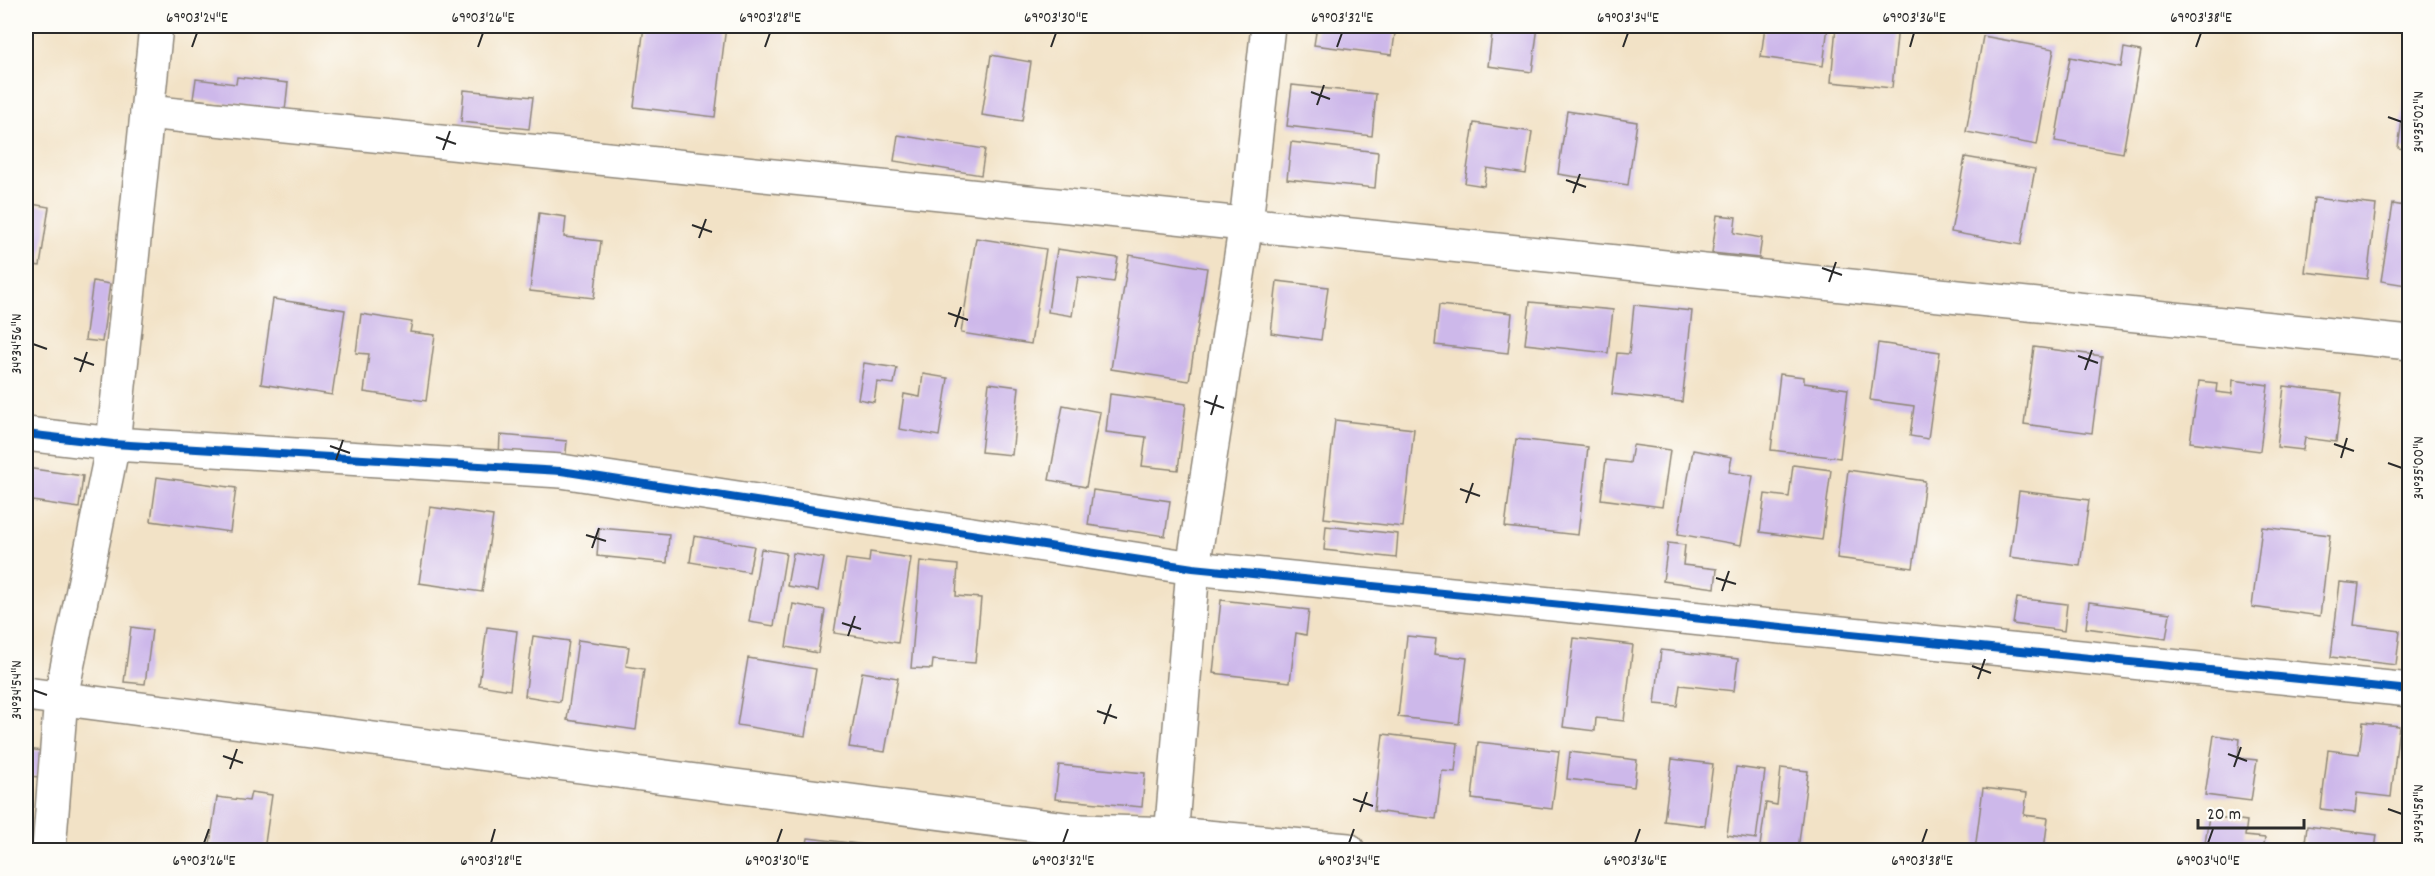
<svg xmlns="http://www.w3.org/2000/svg" width="2435" height="876" font-family="Dekko,sans-serif">
	<style>
		.building { fill: #cdb8ea }
		.lines { fill: none; stroke-linecap: round; stroke-linejoin: round }
		.minor-casing { stroke: #8e8678; stroke-width: 36 }
		.minor { stroke: #fff; stroke-width: 33 }
		.cycleway-casing { stroke: #fdfcf7; stroke-width: 11 }
		.cycleway { stroke: #0057b8; stroke-width: 8 }
		.ticks { fill: none; stroke: #2b2b2b; stroke-width: 2 }
		.neatline { fill: none; stroke: #2b2b2b; stroke-width: 2 }
		.ticks-label { font-size: 15px; text-anchor: middle; fill: #2b2b2b }
	</style>
	<rect width="100%" height="100%" fill="#fdfcf7"/>
	<filter id="ink" filterUnits="userSpaceOnUse"><feTurbulence type="fractalNoise" baseFrequency=".0167" numOctaves="2"/><feDisplacementMap in="SourceGraphic" scale="12" xChannelSelector="R" yChannelSelector="G"/><feConvolveMatrix kernelMatrix="1 2 1 2 8 2 1 2 1" color-interpolation-filters="sRGB"/></filter>
	<filter id="wash" filterUnits="userSpaceOnUse"><feTurbulence type="fractalNoise" baseFrequency=".008" numOctaves="4" result="noise"/><feDisplacementMap in="SourceGraphic" scale="24" xChannelSelector="R" yChannelSelector="G"/><feGaussianBlur stdDeviation="1.35" result="paint"/><feColorMatrix in="noise" values="0 0 0 0 0 0 0 0 0 0 0 0 0 0 0 0 0 1.4 0 .05"/><feComposite in="paint" operator="in"/></filter>
	<g filter="url(#wash)">
		<rect width="100%" height="100%" fill="#f2e2c6"/>
		<g id="blocks">
			<g class="building">
				<polygon points="644,26 726,26 715,117 634,107"/>
				<polygon points="1317,26 1396,26 1392,55 1314,45"/>
				<polygon points="1493,26 1538,26 1532,72 1488,66"/>
				<polygon points="1765,26 1828,26 1823,66 1761,57"/>
				<polygon points="1836,26 1898,26 1892,88 1831,82"/>
				<polygon points="1983,36 2054,49 2037,145 1966,132"/>
				<polygon points="2124,48 2141,51 2123,153 2055,141 2070,57 2121,67"/>
				<polygon points="991,55 1031,62 1022,121 982,115"/>
				<polygon points="237,77 288,83 285,111 193,99 196,79 236,84"/>
				<polygon points="2408,78 2410,78 2410,150 2398,148"/>
				<polygon points="1292,85 1376,94 1372,136 1287,126"/>
				<polygon points="464,90 533,97 529,129 461,122"/>
				<polygon points="1567,111 1637,122 1628,185 1558,174"/>
				<polygon points="1474,123 1532,132 1526,174 1487,168 1484,186 1465,183"/>
				<polygon points="898,135 985,149 981,175 894,161"/>
				<polygon points="1291,142 1378,152 1375,188 1287,179"/>
				<polygon points="1965,157 2035,169 2021,245 1951,232"/>
				<polygon points="2314,198 2376,205 2367,279 2305,272"/>
				<polygon points="26,203 49,207 40,266 26,264"/>
				<polygon points="2393,204 2410,207 2410,272 2406,285 2381,281"/>
				<polygon points="539,213 566,217 564,237 601,241 594,298 530,291"/>
				<polygon points="1717,215 1736,217 1734,233 1762,238 1759,258 1712,253"/>
				<polygon points="976,238 1046,249 1031,344 961,333"/>
				<polygon points="1057,249 1118,258 1114,282 1078,277 1072,316 1048,312"/>
				<polygon points="1129,255 1207,268 1189,381 1111,369"/>
				<polygon points="93,281 110,284 102,342 85,340"/>
				<polygon points="1277,281 1328,287 1321,340 1271,333"/>
				<polygon points="273,299 345,310 332,395 261,384"/>
				<polygon points="1530,302 1613,310 1608,353 1525,344"/>
				<polygon points="1439,305 1512,313 1508,353 1435,345"/>
				<polygon points="1634,305 1692,311 1682,402 1612,394 1617,353 1629,354"/>
				<polygon points="361,314 412,322 410,332 435,335 426,401 364,392 369,354 356,353"/>
				<polygon points="1878,343 1940,352 1928,439 1910,436 1914,406 1870,400"/>
				<polygon points="2034,347 2102,356 2092,433 2024,424"/>
				<polygon points="864,363 897,368 894,384 877,382 874,402 858,399"/>
				<polygon points="923,374 948,378 939,436 899,429 904,394 920,397"/>
				<polygon points="1780,374 1804,377 1804,383 1848,389 1840,458 1771,450"/>
				<polygon points="2233,380 2268,385 2260,451 2190,442 2199,381 2217,383 2216,392 2232,394"/>
				<polygon points="989,383 1019,387 1012,455 981,452"/>
				<polygon points="2284,386 2342,393 2336,442 2305,438 2303,450 2277,447"/>
				<polygon points="1110,394 1186,404 1178,470 1142,466 1146,437 1106,432"/>
				<polygon points="1063,405 1100,412 1086,487 1049,480"/>
				<polygon points="1335,420 1414,429 1403,527 1324,518"/>
				<polygon points="500,435 567,441 565,463 499,457"/>
				<polygon points="1516,439 1588,447 1578,535 1505,527"/>
				<polygon points="1633,445 1670,450 1662,507 1601,499 1606,460 1630,463"/>
				<polygon points="1693,450 1732,457 1729,472 1753,476 1741,545 1678,534"/>
				<polygon points="1793,465 1831,470 1822,540 1760,532 1765,494 1789,497"/>
				<polygon points="26,468 83,476 79,508 26,500"/>
				<polygon points="1848,470 1925,481 1913,568 1837,558"/>
				<polygon points="157,477 236,488 230,532 151,521"/>
				<polygon points="1093,490 1170,501 1165,536 1088,525"/>
				<polygon points="2019,491 2089,500 2080,566 2010,557"/>
				<polygon points="430,507 493,516 482,592 419,583"/>
				<polygon points="1326,526 1398,534 1396,558 1324,550"/>
				<polygon points="2262,527 2330,535 2320,616 2252,607"/>
				<polygon points="599,528 669,534 667,563 597,556"/>
				<polygon points="694,536 754,546 749,572 690,562"/>
				<polygon points="1668,543 1685,545 1683,565 1717,569 1715,588 1663,581"/>
				<polygon points="761,549 786,553 774,626 749,622"/>
				<polygon points="870,552 911,558 898,643 834,633 846,559 869,562"/>
				<polygon points="793,553 824,558 818,591 787,586"/>
				<polygon points="920,561 958,565 956,596 981,598 975,663 933,660 932,669 911,668"/>
				<polygon points="2340,582 2359,584 2354,625 2400,631 2396,665 2331,657"/>
				<polygon points="2017,598 2067,604 2064,631 2013,624"/>
				<polygon points="1221,600 1309,610 1306,635 1296,633 1290,682 1213,673"/>
				<polygon points="2089,602 2170,613 2166,639 2086,628"/>
				<polygon points="793,604 825,610 818,653 786,647"/>
				<polygon points="131,627 152,630 145,684 124,682"/>
				<polygon points="487,627 517,631 510,690 479,685"/>
				<polygon points="533,636 569,641 560,702 525,696"/>
				<polygon points="1407,636 1436,639 1434,654 1467,658 1459,724 1398,717"/>
				<polygon points="1574,638 1633,645 1624,721 1596,718 1595,731 1563,727"/>
				<polygon points="578,640 629,647 626,666 644,669 636,730 567,720"/>
				<polygon points="1661,650 1738,659 1734,691 1680,685 1677,706 1655,704"/>
				<polygon points="748,658 816,669 805,736 737,725"/>
				<polygon points="862,672 898,678 885,752 849,747"/>
				<polygon points="2363,722 2399,726 2391,797 2357,793 2355,813 2321,809 2328,750 2359,754"/>
				<polygon points="1383,734 1458,743 1455,772 1442,771 1436,819 1374,811"/>
				<polygon points="2214,735 2240,739 2238,758 2257,760 2251,801 2205,795"/>
				<polygon points="1478,742 1559,751 1552,809 1472,799"/>
				<polygon points="26,749 43,751 41,777 26,776"/>
				<polygon points="1570,752 1637,760 1634,787 1567,779"/>
				<polygon points="1672,759 1713,764 1705,826 1664,821"/>
				<polygon points="1059,765 1145,773 1142,807 1055,799"/>
				<polygon points="1736,767 1765,771 1756,839 1727,835"/>
				<polygon points="1781,768 1808,771 1798,850 1760,846 1766,803 1777,805"/>
				<polygon points="1983,788 2027,793 2024,815 2048,818 2044,850 1975,850"/>
				<polygon points="251,792 272,795 264,850 209,850 217,797 249,801"/>
				<polygon points="2209,816 2247,821 2245,836 2265,838 2263,850 2204,850"/>
				<polygon points="2307,826 2377,835 2375,850 2304,850"/>
				<polygon points="808,838 866,845 865,850 806,850"/>
				<polygon points="972,847 998,849 998,850 972,850"/>
			</g>
		</g>
	</g>
	<g filter="url(#ink)">
		<use href="#blocks" fill-opacity="0" stroke="#8e8678" stroke-width="1.5"/>
		<g class="lines">
			<defs>
				<g id="minor">
					<polyline points="147,112 2410,343"/>
					<polyline points="26,434 113,444 561,471 1193,568 2410,690"/>
					<polyline points="26,694 1081,831 1173,834 1348,850"/>
					<polyline points="49,850 61,697 113,444 156,26"/>
					<polyline points="1170,850 1193,568 1246,223 1268,26"/>
				</g>
			</defs>
			<use href="#minor" class="minor-casing"/>
			<use href="#minor" class="minor"/>
			<defs>
				<polyline id="cycleway" points="26,434 113,444 561,471 1193,568 2410,690"/>
			</defs>
			<use href="#cycleway" class="cycleway-casing"/>
			<use href="#cycleway" class="cycleway"/>
		</g>
	</g>
	<path class="ticks" d="M192,47L197,33M478,47L483,33M765,47L770,33M1051,47L1056,33M1337,47L1342,33M1623,47L1628,33M1910,47L1914,33M2196,47L2201,33M1311,92L1330,99M1317,105L1324,85M2388,117L2402,122M436,137L456,144M443,150L450,131M1566,180L1586,187M1573,193L1580,174M692,225L712,232M699,238L706,219M1822,268L1842,275M1829,282L1836,262M948,313L968,320M955,327L961,307M33,344L47,349M2078,356L2098,363M74,358L94,365M2085,370L2092,350M80,372L87,352M1204,401L1224,408M1211,415L1217,395M2334,444L2354,451M330,446L350,453M2341,458L2347,438M336,460L343,440M2388,463L2402,468M1460,489L1480,496M1466,503L1473,483M586,535L606,541M592,548L599,528M1716,578L1736,584M1722,591L1729,571M842,623L861,629M848,636L855,616M1972,666L1991,673M1978,679L1985,659M33,690L47,695M1097,711L1117,718M1104,724L1111,704M2228,754L2247,761M223,756L243,763M2234,767L2241,747M230,769L237,749M1353,799L1373,806M2388,809L2402,814M1360,812L1367,792M204,843L209,829M491,843L495,829M777,843L782,829M1063,843L1068,829M1349,843L1354,829M1635,843L1640,829M1922,843L1927,829M2208,843L2213,829"/>
	<rect width="2435" height="876" fill="none" stroke="#fdfcf7" stroke-width="66"/>
	<path d="M2198 819v9h106v-9" fill="none" stroke="#2b2b2b" stroke-width="3"/>
	<text x="2207" y="819" font-size="18" fill="#2b2b2b" stroke="#fdfcf7" stroke-width="4.5" paint-order="stroke">20 m</text>
	<rect x="33" y="33" width="2369" height="810" class="neatline"/>
	<g class="ticks-label">
		<text x="197" y="22">69°03'24"E</text>
		<text x="483" y="22">69°03'26"E</text>
		<text x="770" y="22">69°03'28"E</text>
		<text x="1056" y="22">69°03'30"E</text>
		<text x="1342" y="22">69°03'32"E</text>
		<text x="1628" y="22">69°03'34"E</text>
		<text x="1914" y="22">69°03'36"E</text>
		<text x="2201" y="22">69°03'38"E</text>
		<text transform="translate(2418 122) rotate(-90)" y="5">34°35'02"N</text>
		<text transform="translate(16 344) rotate(-90)" y="5">34°34'56"N</text>
		<text transform="translate(2418 468) rotate(-90)" y="5">34°35'00"N</text>
		<text transform="translate(16 690) rotate(-90)" y="5">34°34'54"N</text>
		<text transform="translate(2418 814) rotate(-90)" y="5">34°34'58"N</text>
		<text x="204" y="865">69°03'26"E</text>
		<text x="491" y="865">69°03'28"E</text>
		<text x="777" y="865">69°03'30"E</text>
		<text x="1063" y="865">69°03'32"E</text>
		<text x="1349" y="865">69°03'34"E</text>
		<text x="1635" y="865">69°03'36"E</text>
		<text x="1922" y="865">69°03'38"E</text>
		<text x="2208" y="865">69°03'40"E</text>
	</g>
</svg>
